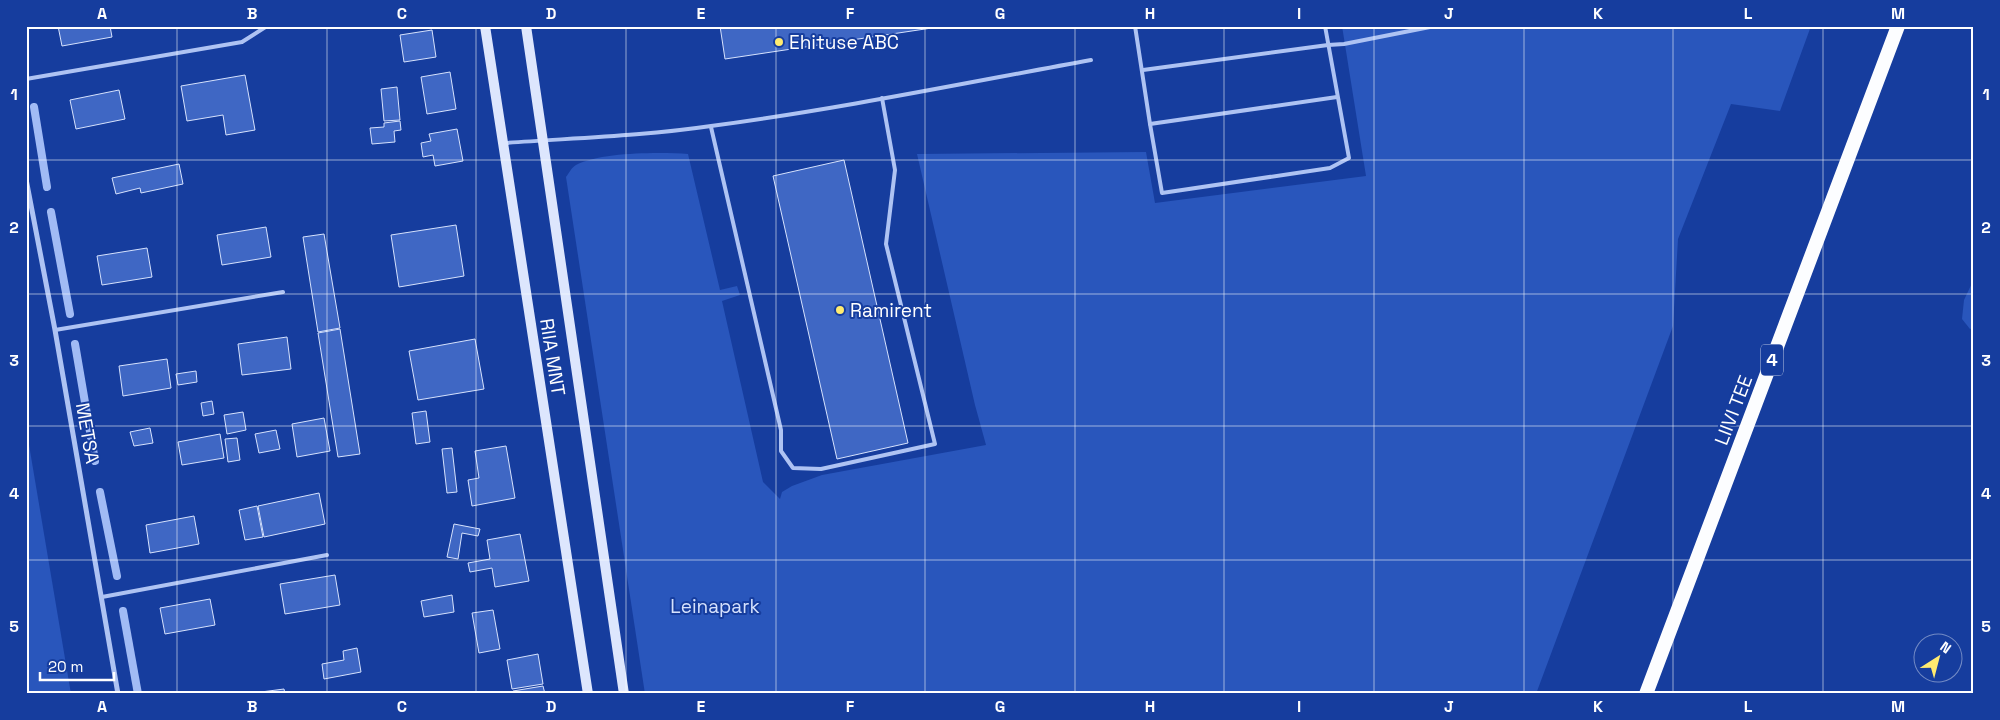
<svg xmlns="http://www.w3.org/2000/svg" width="2000" height="720" font-family="'Space Grotesk',sans-serif">
	<style>
		.green { fill: #2956bc }
		.lines { fill: none; stroke-linecap: round; stroke-linejoin: round }
		.stream { stroke: #a1bbf5; stroke-width: 8 }
		.building { fill: #3f67c4; stroke: #d6e2fd }
		.service { stroke: #aec3f3; stroke-width: 4 }
		.minor { stroke: #aec3f3; stroke-width: 5 }
		.secondary { stroke: #dde6fd; stroke-width: 10 }
		.trunk { stroke: #fcfdff; stroke-width: 14 }
		.grid { fill: none; stroke: #fff; stroke-width: 1; stroke-opacity: 0.55 }
		.poi-dot { fill: #ffeb70; stroke: #163d9e; stroke-width: 2 }
		.labels { text-anchor: middle; stroke-width: 4; stroke-linejoin: round; paint-order: stroke }
		.shield { fill: #163d9e; stroke: #b9c5e2; stroke-width: 1 }
		.shield-label { font-size: 18px; font-weight: bold; fill: #fff }
		.poi-label { font-size: 19px; fill: #fff; stroke: #163d9e; text-anchor: start }
		.street-label { font-size: 19px; fill: #fff; stroke: #163d9e }
		.park-label { font-size: 19px; fill: #d6e2fd; stroke: #163d9e }
		.neatline { fill: none; stroke: #fff; stroke-width: 2 }
		.grid-label { font-size: 16px; text-anchor: middle; font-weight: bold; fill: #fff }
	</style>
	<rect width="100%" height="100%" fill="#163d9e"/>
	<g class="green">
		<path d="M1342,26H1811L1780,111L1731,104L1678,239L1673,326L1536,694H645L566,177C569,173 572,167 576,165C601,152 660,152 688,154L720,290L737,286L740,295L722,301L763,482L780,499L782,492L792,486L822,475L986,445L975,405L917,154L1146,152L1155,203L1366,176Z"/>
		<polygon points="1974,279 1974,328 1970,329 1962,319 1964,300"/>
		<polygon points="26,427 71,694 26,694"/>
	</g>
	<g class="lines">
		<g class="stream">
			<polyline points="34,107 47,187"/>
			<polyline points="51,212 70,314"/>
			<polyline points="75,344 95,461"/>
			<polyline points="100,492 117,576"/>
			<polyline points="123,611 138,694"/>
		</g>
	</g>
	<g class="building">
		<polygon points="58,26 110,26 112,37 62,46"/>
		<polygon points="720,26 945,26 725,59"/>
		<polygon points="432,30 436,57 404,62 400,35"/>
		<polygon points="450,72 456,109 427,114 421,77"/>
		<polygon points="245,75 255,130 226,135 223,115 187,121 181,86"/>
		<polygon points="397,87 400,120 384,121 381,89"/>
		<polygon points="119,90 125,119 76,129 70,100"/>
		<polygon points="400,121 401,130 394,131 395,142 372,144 370,128 384,127 384,123"/>
		<polygon points="457,129 463,161 435,166 433,155 423,157 421,143 431,141 429,134"/>
		<polygon points="844,160 908,443 837,459 773,176"/>
		<polygon points="179,164 183,184 141,193 140,188 116,194 112,178"/>
		<polygon points="456,225 464,276 399,287 391,235"/>
		<polygon points="266,227 271,257 222,265 217,235"/>
		<polygon points="324,234 340,328 318,332 303,237"/>
		<polygon points="147,248 152,277 102,285 97,256"/>
		<polygon points="340,329 360,454 338,457 318,333"/>
		<polygon points="287,337 291,369 242,375 238,344"/>
		<polygon points="475,339 484,389 418,400 409,351"/>
		<polygon points="167,359 171,388 123,396 119,366"/>
		<polygon points="196,371 197,382 178,385 176,374"/>
		<polygon points="212,401 214,414 203,416 201,403"/>
		<polygon points="426,411 430,442 416,444 412,413"/>
		<polygon points="243,412 246,430 227,434 224,415"/>
		<polygon points="324,418 330,451 297,457 292,424"/>
		<polygon points="150,428 153,443 134,446 130,432"/>
		<polygon points="276,430 280,449 259,453 255,434"/>
		<polygon points="220,434 224,458 182,465 178,442"/>
		<polygon points="237,438 240,460 228,462 225,439"/>
		<polygon points="506,446 515,498 472,506 468,480 479,478 475,451"/>
		<polygon points="452,448 457,492 447,493 442,449"/>
		<polygon points="319,493 325,524 264,537 258,506"/>
		<polygon points="257,506 263,537 245,540 239,510"/>
		<polygon points="194,516 199,544 150,553 146,525"/>
		<polygon points="454,524 480,529 478,536 462,533 458,559 447,557"/>
		<polygon points="520,534 529,581 495,587 492,568 470,572 468,563 490,559 487,540"/>
		<polygon points="335,575 340,605 285,614 280,584"/>
		<polygon points="452,595 454,612 424,617 421,601"/>
		<polygon points="210,599 215,625 165,634 160,608"/>
		<polygon points="493,610 500,649 479,653 472,613"/>
		<polygon points="357,648 361,672 324,679 322,664 344,660 343,651"/>
		<polygon points="538,654 543,684 512,689 507,660"/>
		<polygon points="543,686 545,694 513,694 513,691"/>
		<polygon points="284,689 285,694 262,694 261,692"/>
	</g>
	<g class="lines">
		<g class="service">
			<polyline points="1135,26 1150,124 1162,193 1330,168 1349,158 1325,26"/>
			<polyline points="1143,70 1328,45 1344,44 1435,26"/>
			<polyline points="26,79 242,42 267,26"/>
			<polyline points="1150,124 1337,97"/>
			<polyline points="711,127 781,430 781,451 793,468 821,469 935,444 886,244 895,170 882,98"/>
			<path d="M505,143C574,138 643,136 711,126C839,109 965,83 1091,60"/>
			<polyline points="55,330 283,292"/>
			<polyline points="102,597 327,555"/>
		</g>
		<polyline class="minor" points="26,179 55,330 118,694"/>
		<g class="secondary">
			<polyline points="485,26 588,694"/>
			<polyline points="526,26 624,694"/>
		</g>
		<polyline class="trunk" points="1646,694 1898,26"/>
	</g>
	<path class="grid" d="M177,26V694M327,26V694M476,26V694M626,26V694M776,26V694M925,26V694M1075,26V694M1224,26V694M1374,26V694M1524,26V694M1673,26V694M1823,26V694M26,160H1974M26,294H1974M26,426H1974M26,560H1974"/>
	<g class="poi-dot">
		<circle cx="779" cy="42" r="5"/>
		<circle cx="840" cy="310" r="5"/>
	</g>
	<g class="labels">
		<rect class="shield" x="1761" y="344.5" width="22" height="31" rx="4"/>
		<g class="shield-label">
			<text x="1772" y="366">4</text>
		</g>
		<g class="poi-label">
			<text x="789" y="49">Ehituse ABC</text>
			<text x="850" y="317">Ramirent</text>
		</g>
		<g class="street-label">
			<text transform="translate(553 357) rotate(81)" y="7">RIIA MNT</text>
			<text transform="translate(1733 410) rotate(-69)" y="7">LIIVI TEE</text>
			<text transform="translate(88 433) rotate(80)" y="7">METSA</text>
		</g>
		<g class="park-label">
			<text x="715" y="613">Leinapark</text>
		</g>
	</g>
	<rect width="2000" height="720" fill="none" stroke="#163d9e" stroke-width="55"/>
	<g transform="translate(1938 658) rotate(36)"><circle r="24" fill="#163d9e" stroke="#738bc5"/>
	<path d="M0-4L9 19L0 12L-9 19Z" fill="#ffeb70"/>
	<text y="-8" font-size="14" font-weight="bold" text-anchor="middle" fill="#ffffff">N</text>
	</g>
	<path d="M40 672v8h74v-8" fill="none" stroke="#ffffff" stroke-width="2.5"/>
	<text x="48" y="672" font-size="15" fill="#ffffff" stroke="#163d9e" stroke-width="4" paint-order="stroke">20 m</text>
	<rect x="28" y="28" width="1944" height="664" class="neatline"/>
	<g class="grid-label">
		<text x="102" y="19">A</text>
		<text x="252" y="19">B</text>
		<text x="402" y="19">C</text>
		<text x="551" y="19">D</text>
		<text x="701" y="19">E</text>
		<text x="850" y="19">F</text>
		<text x="1000" y="19">G</text>
		<text x="1150" y="19">H</text>
		<text x="1299" y="19">I</text>
		<text x="1449" y="19">J</text>
		<text x="1598" y="19">K</text>
		<text x="1748" y="19">L</text>
		<text x="1898" y="19">M</text>
		<text x="14" y="100">1</text>
		<text x="1986" y="100">1</text>
		<text x="14" y="233">2</text>
		<text x="1986" y="233">2</text>
		<text x="14" y="366">3</text>
		<text x="1986" y="366">3</text>
		<text x="14" y="499">4</text>
		<text x="1986" y="499">4</text>
		<text x="14" y="632">5</text>
		<text x="1986" y="632">5</text>
		<text x="102" y="712">A</text>
		<text x="252" y="712">B</text>
		<text x="402" y="712">C</text>
		<text x="551" y="712">D</text>
		<text x="701" y="712">E</text>
		<text x="850" y="712">F</text>
		<text x="1000" y="712">G</text>
		<text x="1150" y="712">H</text>
		<text x="1299" y="712">I</text>
		<text x="1449" y="712">J</text>
		<text x="1598" y="712">K</text>
		<text x="1748" y="712">L</text>
		<text x="1898" y="712">M</text>
	</g>
</svg>
